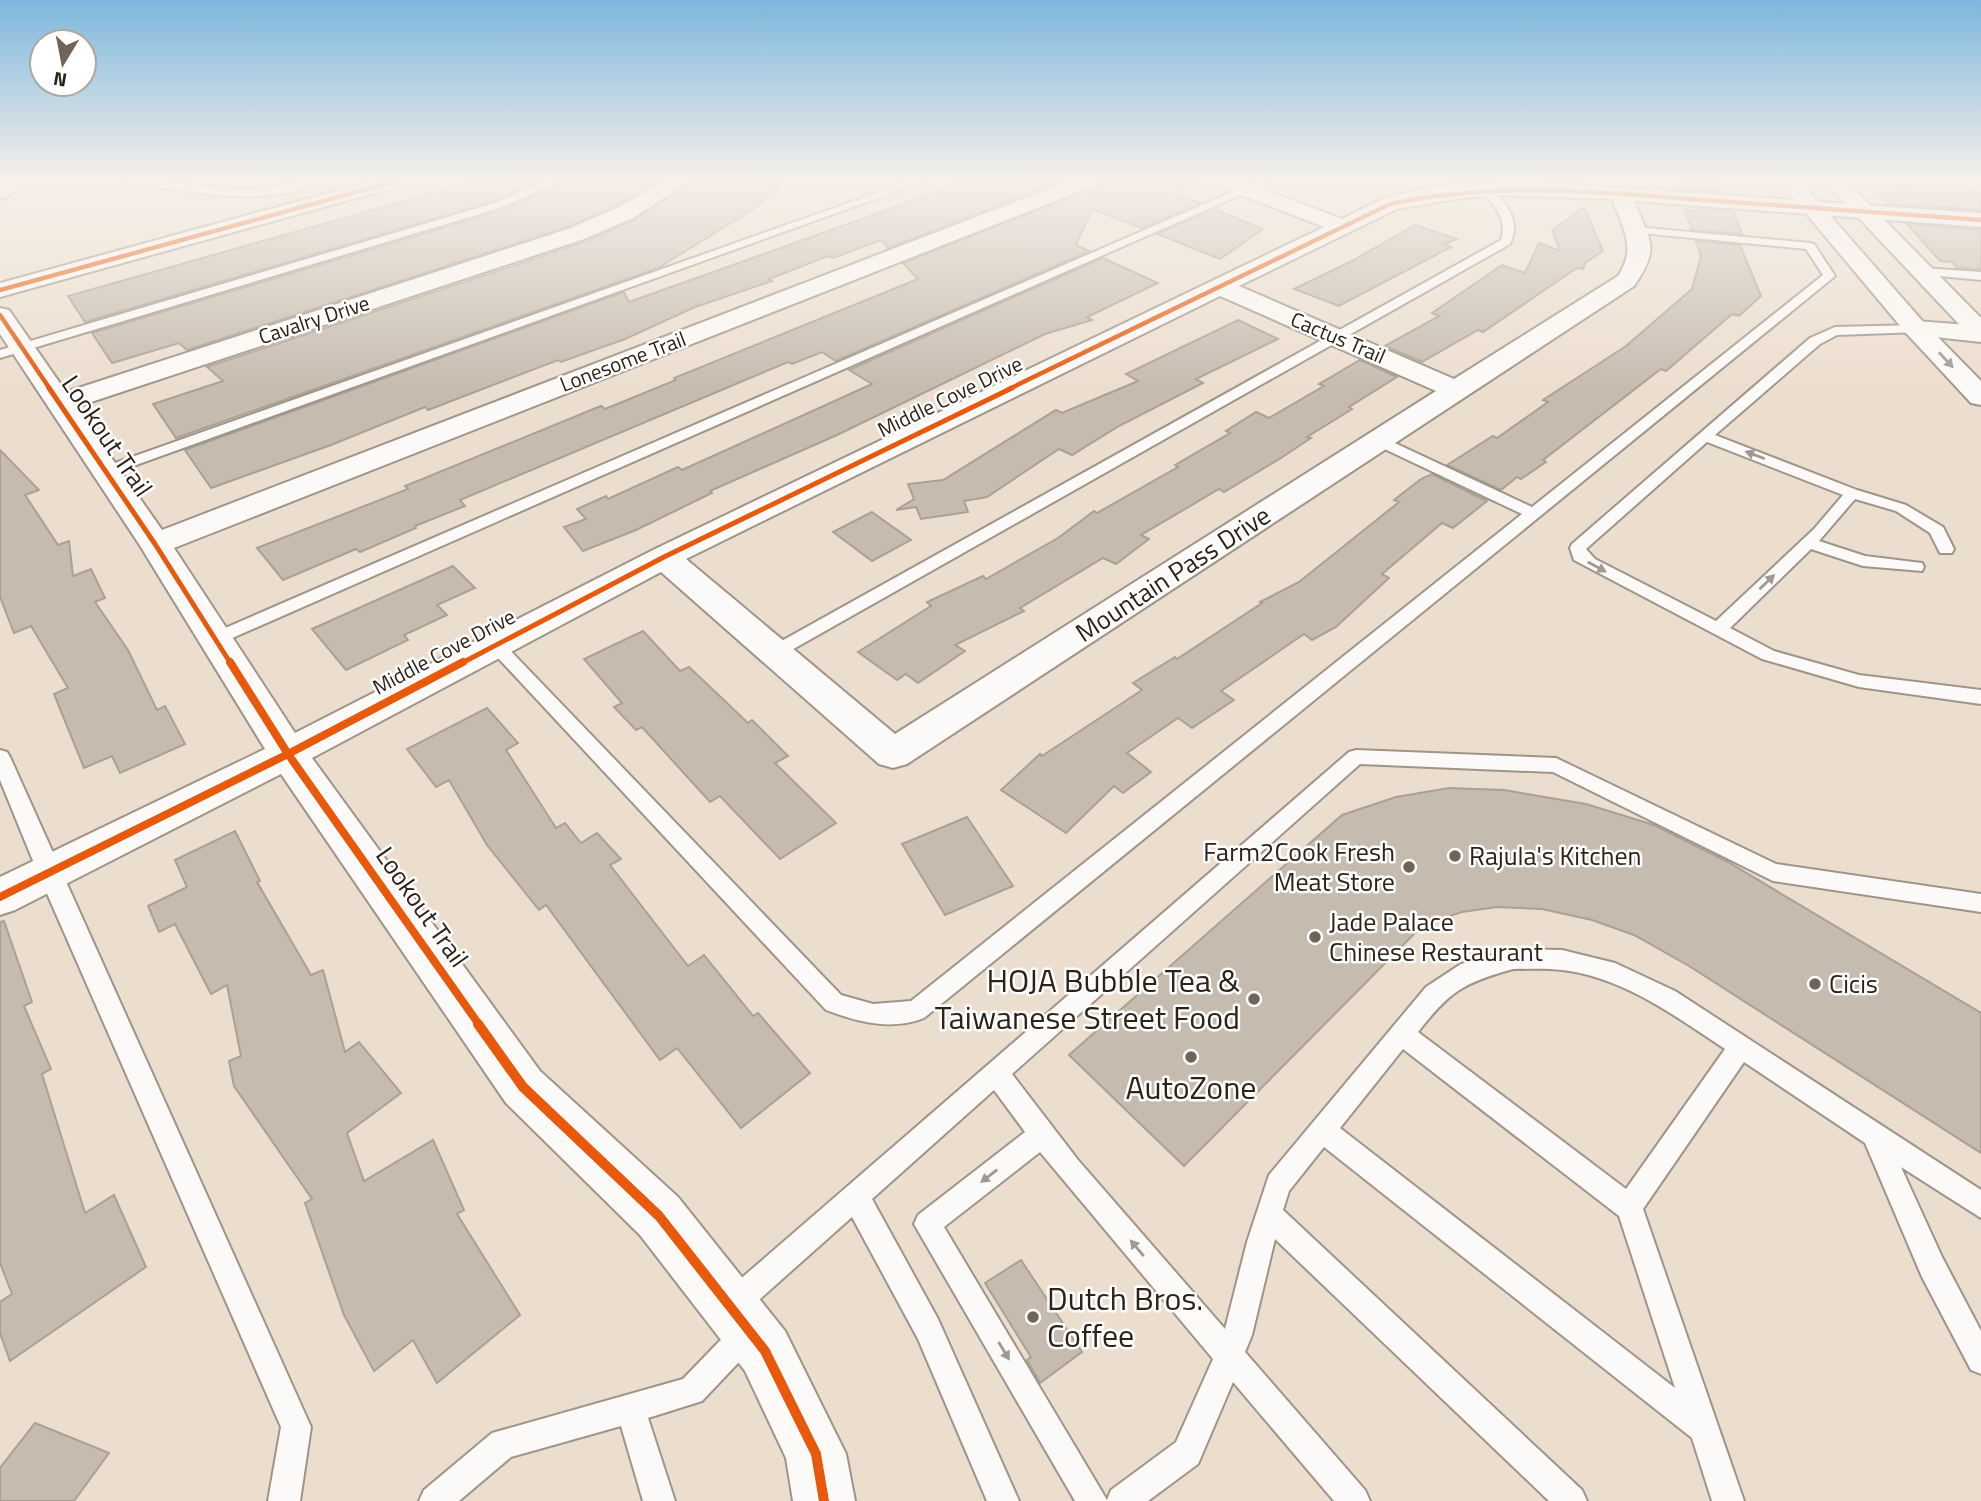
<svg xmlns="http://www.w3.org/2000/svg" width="1981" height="1501" font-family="'Titillium Web',sans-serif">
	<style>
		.building { fill: #c6bbaf; stroke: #aba094; stroke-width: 2 }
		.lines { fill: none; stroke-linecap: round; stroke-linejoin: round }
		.lane-casing { stroke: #9e9488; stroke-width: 4 }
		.street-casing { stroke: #9e9488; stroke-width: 4 }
		.secondary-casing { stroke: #9e9488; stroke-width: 4 }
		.lane { fill: #fcfaf8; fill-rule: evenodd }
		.street { fill: #fcfaf8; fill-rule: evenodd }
		.secondary { fill: #fcfaf8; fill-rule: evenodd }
		.cycleway-far3-casing { stroke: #fff; stroke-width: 7 }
		.cycleway-far2-casing { stroke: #fff; stroke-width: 9 }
		.cycleway-far1-casing { stroke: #fff; stroke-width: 12 }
		.cycleway-casing { stroke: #fff; stroke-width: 14 }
		.cycleway-far3 { stroke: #e8590c; stroke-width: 4.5 }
		.cycleway-far2 { stroke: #e8590c; stroke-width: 5 }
		.cycleway-far1 { stroke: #e8590c; stroke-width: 8 }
		.cycleway { stroke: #e8590c; stroke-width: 10 }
		.oneway { fill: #9e9993 }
		.poi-dot { fill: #6f6457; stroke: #fff; stroke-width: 2.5 }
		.labels { text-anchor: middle; stroke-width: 5; stroke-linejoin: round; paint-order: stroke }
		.far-street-label { font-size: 21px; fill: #2c2217; stroke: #fff }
		.street-label { font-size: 26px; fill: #2c2217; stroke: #fff }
		.poi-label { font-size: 26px; fill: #2c2217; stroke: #fff; text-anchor: start }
		.near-poi-label { font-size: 32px; fill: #2c2217; stroke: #fff; text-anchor: end }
	</style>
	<rect width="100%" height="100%" fill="#ecdecf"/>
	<g class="building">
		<polygon points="479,180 541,180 494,201 85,322 68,296"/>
		<polygon points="564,180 661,180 616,206 567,227 187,350 179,343 112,363 92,333 504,210"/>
		<polygon points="694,180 787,180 752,210 658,268 176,438 153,404 223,381 207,367 585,242 634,220"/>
		<polygon points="963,180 1064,180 888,248 881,240 833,258 828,256 769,279 772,281 695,307 625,339 561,362 558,360 428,410 425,407 331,445 211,488 185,450 624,292 629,302 873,215"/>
		<polygon points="1104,180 1202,180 1174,193 1200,203 1142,228 1092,209 1076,245 1089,251 836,361 822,352 792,364 788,362 460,500 465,506 415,526 416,528 360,552 356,549 283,580 257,548 408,489 405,486 601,406 605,409 676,380 674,378 918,279 903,263 1099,186"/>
		<polygon points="1680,180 1714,180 1721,192 1685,190"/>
		<polygon points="1871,184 1973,188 1981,196 1981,210 1889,204"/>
		<polygon points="1584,207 1603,251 1585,263 1583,269 1577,268 1483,332 1478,330 1422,362 1385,346 1439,316 1432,313 1502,265 1525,273 1539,243 1560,251 1552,230"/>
		<polygon points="1696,208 1733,211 1742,234 1692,230 1685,210 1698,212"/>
		<polygon points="1214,209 1263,229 1220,259 1157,234"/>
		<polygon points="1907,224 1981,230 1981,269 1957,268 1952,262 1940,261"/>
		<polygon points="1415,225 1457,239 1444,244 1451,247 1339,306 1294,289 1352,261"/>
		<polygon points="1696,241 1740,245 1761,296 1739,316 1732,314 1666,371 1661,369 1543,460 1546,462 1521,479 1517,477 1501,490 1447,465 1493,436 1497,438 1548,402 1543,400 1626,346 1692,289 1701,256"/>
		<polygon points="1103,258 1158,283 1087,317 1092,320 1045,334 837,435 710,491 712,493 636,530 583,551 564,527 586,519 577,509 606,496 608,499 678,467 682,470 872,384 849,370"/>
		<polygon points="1238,320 1278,339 1196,379 1203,383 1119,426 1072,455 1059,449 987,497 964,501 968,512 921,519 916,507 896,510 914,499 908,484 943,480 1056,410 1062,413 1138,381 1126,374"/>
		<polygon points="1360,360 1397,377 1349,407 1352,409 1307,437 1311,438 1281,458 1224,492 1219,489 1141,535 1149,539 1116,564 1103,558 1020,608 1024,611 955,645 965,651 918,683 906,674 897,680 858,652 931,606 927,602 983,576 986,579 1058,538 1094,511 1097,513 1178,467 1175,465 1230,433 1226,431 1256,412 1269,418 1324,386 1319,384"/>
		<polygon points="0,450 39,490 25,495 58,545 69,541 73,576 91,569 105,598 95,602 128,650 157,710 165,706 185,744 120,773 112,756 84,768 54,694 68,688 31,626 14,633 0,597"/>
		<polygon points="1432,474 1487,501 1453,528 1442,523 1382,574 1389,578 1336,627 1312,640 1304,634 1221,691 1234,700 1192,728 1178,718 1127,753 1151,772 1123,793 1114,786 1066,833 1001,790 1040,754 1042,756 1142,690 1133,683 1175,657 1177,659 1262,603 1260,602 1299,582 1399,502 1394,500 1421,479"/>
		<polygon points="872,512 911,540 872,561 833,532"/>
		<polygon points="453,566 475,588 437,605 447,615 404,635 408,640 346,670 312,629"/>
		<polygon points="643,631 680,671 689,667 748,723 752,720 788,756 775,763 836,823 780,859 720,796 710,802 642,727 636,730 614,707 622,703 584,659"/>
		<polygon points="487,708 518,743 506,750 556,828 565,823 581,843 597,833 621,859 610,865 688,966 704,955 753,1016 758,1013 810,1073 741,1128 677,1048 660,1060 546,905 539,910 487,845 449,780 436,787 407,749"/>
		<polygon points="1449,788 1504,790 1586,804 1654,825 1728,862 1981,1013 1981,1153 1689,966 1634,935 1592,920 1542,909 1497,907 1462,912 1424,924 1184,1166 1069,1055 1342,815 1396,797"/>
		<polygon points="967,817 1013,886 945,915 902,844"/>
		<polygon points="235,831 260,881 257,882 311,975 323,970 345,1052 359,1042 401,1093 347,1133 364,1181 433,1140 464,1210 457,1214 520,1315 437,1383 413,1340 374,1371 344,1315 305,1203 312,1199 234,1086 229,1061 241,1056 227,985 211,994 175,924 159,932 148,906 187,887 175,860"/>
		<polygon points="4,921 32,1002 24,1006 51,1069 42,1074 85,1213 114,1195 146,1267 10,1361 0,1333 0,1302 12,1294 0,1263 0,922"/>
		<polygon points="1021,1260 1082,1352 1040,1383 1027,1360 1031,1357 985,1283"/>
		<polygon points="35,1423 109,1453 74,1501 0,1501 0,1468"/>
	</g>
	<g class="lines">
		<defs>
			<g id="lane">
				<path d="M122,180C166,180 209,190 252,189C275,189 295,180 316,180C279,211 173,189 127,183Z"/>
				<polygon points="548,180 562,180 503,207 0,358 0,350 495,203"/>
				<polygon points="913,180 928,180 111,474 106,475 99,471 101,468"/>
				<polygon points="1260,180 1274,180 221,643 215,645 206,639 209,635"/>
				<path d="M1480,186H1488C1505,202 1522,220 1510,244L781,656H769L766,652L769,648L1501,240C1508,216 1493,205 1479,188Z"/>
				<path d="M1635,227L1810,243L1814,244L1835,276L924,1018C891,1031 858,1022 826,1010L486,645L489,641H501L841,995L873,1004L911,1001L1522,514L1374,444L1372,441L1374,438H1384L1532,507L1823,275L1806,249L1631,232L1629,230Z"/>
				<polygon points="1923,268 1981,272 1981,280 1919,274 1919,270"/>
				<path d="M1916,325L1922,329L1920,332L1837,335L1820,344L1715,435L1857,490L1906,505L1943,527L1954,549L1952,553H1940L1930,533L1896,511L1855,499L1819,541L1865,556L1922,563L1924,567L1922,571L1863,566L1811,549L1730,628L1774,651L1859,675L1981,690V704L1859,687L1762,659L1574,560L1570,548L1572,544L1810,338L1835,327ZM1707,442L1843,495L1814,529L1716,621L1595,559L1586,549Z"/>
				<polygon points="0,750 7,752 10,757 311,1427 300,1501 268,1501 281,1427 38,873 0,780"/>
				<path d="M1356,750L1556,758L1776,864L1981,894V912L1773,881L1553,772L1360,764L1012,1074L1078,1160L1225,1329L1247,1242L1269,1175L1426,987L1461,964L1513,949L1562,950L1615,963L1675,991L1981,1190V1218L1901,1167L1942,1257L1981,1331V1374L1971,1370L1922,1277L1865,1143L1744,1062L1643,1209L1744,1501H1712L1692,1438L1324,1147L1289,1191L1283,1210L1582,1490L1587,1501H1549L1275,1239L1252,1335L1245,1352L1365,1490L1370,1501H1334L1233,1382L1198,1464L1148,1501H1075L914,1224L918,1215L1025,1132L994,1090L872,1199L938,1319L1019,1501H987L918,1339L852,1217L742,1315L732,1319L722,1315L718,1305L722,1295L1349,752ZM1513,969C1529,969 1546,968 1562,970C1623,977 1675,1016 1725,1049L1626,1189L1418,1032C1450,991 1463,983 1513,969ZM1403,1049L1619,1216L1675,1388L1340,1128ZM1040,1152L1213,1359L1176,1442L1111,1490L1107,1500L944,1227Z"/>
				<polygon points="748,1318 758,1322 762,1332 758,1342 702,1401 648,1418 675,1501 643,1501 621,1426 511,1457 459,1501 419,1501 424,1490 492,1433 683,1379 738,1322"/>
			</g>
			<g id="street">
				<polygon points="4,180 28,180 7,197 0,199 0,183"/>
				<polygon points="376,180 410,180 407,184 0,297 0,283"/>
				<path d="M666,180H691L633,218L584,239L76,407L162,530L1072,180H1101L1098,184L174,548L295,733L653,550L1324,227L1213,184L1210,180H1239L1342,219C1355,213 1368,205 1382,200C1429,182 1485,183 1535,182L1981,213V227L1634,201C1650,241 1661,247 1634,286L907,764L893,768L879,764L661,572L312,758L540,1071L678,1197L785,1331L846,1454L855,1501H793L786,1458L745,1371L640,1235L506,1103L281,774L15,910L0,915V877L265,749L139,544L0,334V308L9,310L66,392L568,229L617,208ZM1499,195L1612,199C1623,227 1637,249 1618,276L1454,379L1239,286L1397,209L1463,198ZM1220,296L1436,391L895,734L686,559Z"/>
				<polygon points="1916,321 1981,326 1981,342 1907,334 1903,329 1907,324"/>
			</g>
			<g id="secondary">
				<polygon points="1778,180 1799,180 1925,324 1981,381 1981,405 1971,403 1907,334"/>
				<polygon points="1823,180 1845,180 1981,318 1981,341 1972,338"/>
			</g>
		</defs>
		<use href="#lane" class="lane-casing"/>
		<use href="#street" class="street-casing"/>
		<use href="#secondary" class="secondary-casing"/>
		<use href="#lane" class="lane"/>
		<use href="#street" class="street"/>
		<use href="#secondary" class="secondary"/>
		<defs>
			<g id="cycleway-far3">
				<polyline points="0,290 400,180"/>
				<polyline points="0,315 50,389"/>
				<path d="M1009,389L1390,204C1493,182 1587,191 1690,199C1787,206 1884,213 1981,220"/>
			</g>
			<g id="cycleway-far2">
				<polyline points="49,388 155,544 231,664"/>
				<polyline points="460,664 664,557 1012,388"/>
			</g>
			<g id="cycleway-far1">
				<polyline points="230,662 288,754 480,1026"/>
				<polyline points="0,897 288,754 463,662"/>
			</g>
			<polyline id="cycleway" points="478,1024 523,1087 659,1216 765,1351 816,1454 824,1501"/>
		</defs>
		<use href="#cycleway-far3" class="cycleway-far3-casing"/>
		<use href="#cycleway-far2" class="cycleway-far2-casing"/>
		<use href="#cycleway-far1" class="cycleway-far1-casing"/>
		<use href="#cycleway" class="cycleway-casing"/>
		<use href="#cycleway-far3" class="cycleway-far3"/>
		<use href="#cycleway-far2" class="cycleway-far2"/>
		<use href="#cycleway-far1" class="cycleway-far1"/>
		<use href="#cycleway" class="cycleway"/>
	</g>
	<defs><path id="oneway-solid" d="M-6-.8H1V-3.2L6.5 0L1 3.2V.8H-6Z" transform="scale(1.75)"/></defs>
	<g class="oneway">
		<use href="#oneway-solid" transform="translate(1946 360) rotate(47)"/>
		<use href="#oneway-solid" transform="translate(1755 455) rotate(-159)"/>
		<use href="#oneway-solid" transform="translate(1597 567) rotate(28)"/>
		<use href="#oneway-solid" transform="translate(1767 582) rotate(-44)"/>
		<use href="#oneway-solid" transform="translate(989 1176) rotate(142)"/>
		<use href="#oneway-solid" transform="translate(1137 1248) rotate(-130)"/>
		<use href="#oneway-solid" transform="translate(1004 1351) rotate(59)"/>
	</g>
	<linearGradient id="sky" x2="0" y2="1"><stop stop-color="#7db7dd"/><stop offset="0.46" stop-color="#f6f0e9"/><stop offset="1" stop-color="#f6f0e9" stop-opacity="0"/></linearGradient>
	<rect width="1981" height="390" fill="url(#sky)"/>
	<g class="poi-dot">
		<circle cx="1455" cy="856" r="7"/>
		<circle cx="1409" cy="867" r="7"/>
		<circle cx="1315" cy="937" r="7"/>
		<circle cx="1815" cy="984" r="7"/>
		<circle cx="1254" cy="999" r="7"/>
		<circle cx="1191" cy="1057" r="7"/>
		<circle cx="1033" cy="1317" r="7"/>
	</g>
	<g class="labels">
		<g class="far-street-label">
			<text transform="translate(314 320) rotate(-18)" y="7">Cavalry Drive</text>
			<text transform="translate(1338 338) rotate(23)" y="7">Cactus Trail</text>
			<text transform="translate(623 362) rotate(-21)" y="7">Lonesome Trail</text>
			<text transform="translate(950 397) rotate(-26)" y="7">Middle Cove Drive</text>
			<text transform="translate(444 652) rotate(-28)" y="7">Middle Cove Drive</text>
		</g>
		<g class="street-label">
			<text transform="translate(107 436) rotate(56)" y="9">Lookout Trail</text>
			<text transform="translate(1173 574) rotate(-33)" y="9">Mountain Pass Drive</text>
			<text transform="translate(422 907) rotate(55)" y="9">Lookout Trail</text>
		</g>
		<g class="poi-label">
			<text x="1395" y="861" text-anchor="end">Farm2Cook Fresh<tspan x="1395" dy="30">Meat Store</tspan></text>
			<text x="1469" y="865">Rajula's Kitchen</text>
			<text x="1329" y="931">Jade Palace<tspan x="1329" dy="30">Chinese Restaurant</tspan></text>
			<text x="1829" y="993">Cicis</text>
		</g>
		<g class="near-poi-label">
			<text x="1240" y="992">HOJA Bubble Tea &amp;<tspan x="1240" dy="37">Taiwanese Street Food</tspan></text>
			<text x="1191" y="1099" text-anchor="middle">AutoZone</text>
			<text x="1047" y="1310" text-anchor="start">Dutch Bros.<tspan x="1047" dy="37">Coffee</tspan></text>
		</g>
	</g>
	<g transform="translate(63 63) rotate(190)"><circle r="33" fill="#ffffff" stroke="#aba7a2" stroke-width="2"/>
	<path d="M0-5L12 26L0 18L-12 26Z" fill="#6f6457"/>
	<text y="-10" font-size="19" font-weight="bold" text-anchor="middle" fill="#2c2217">N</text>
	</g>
</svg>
